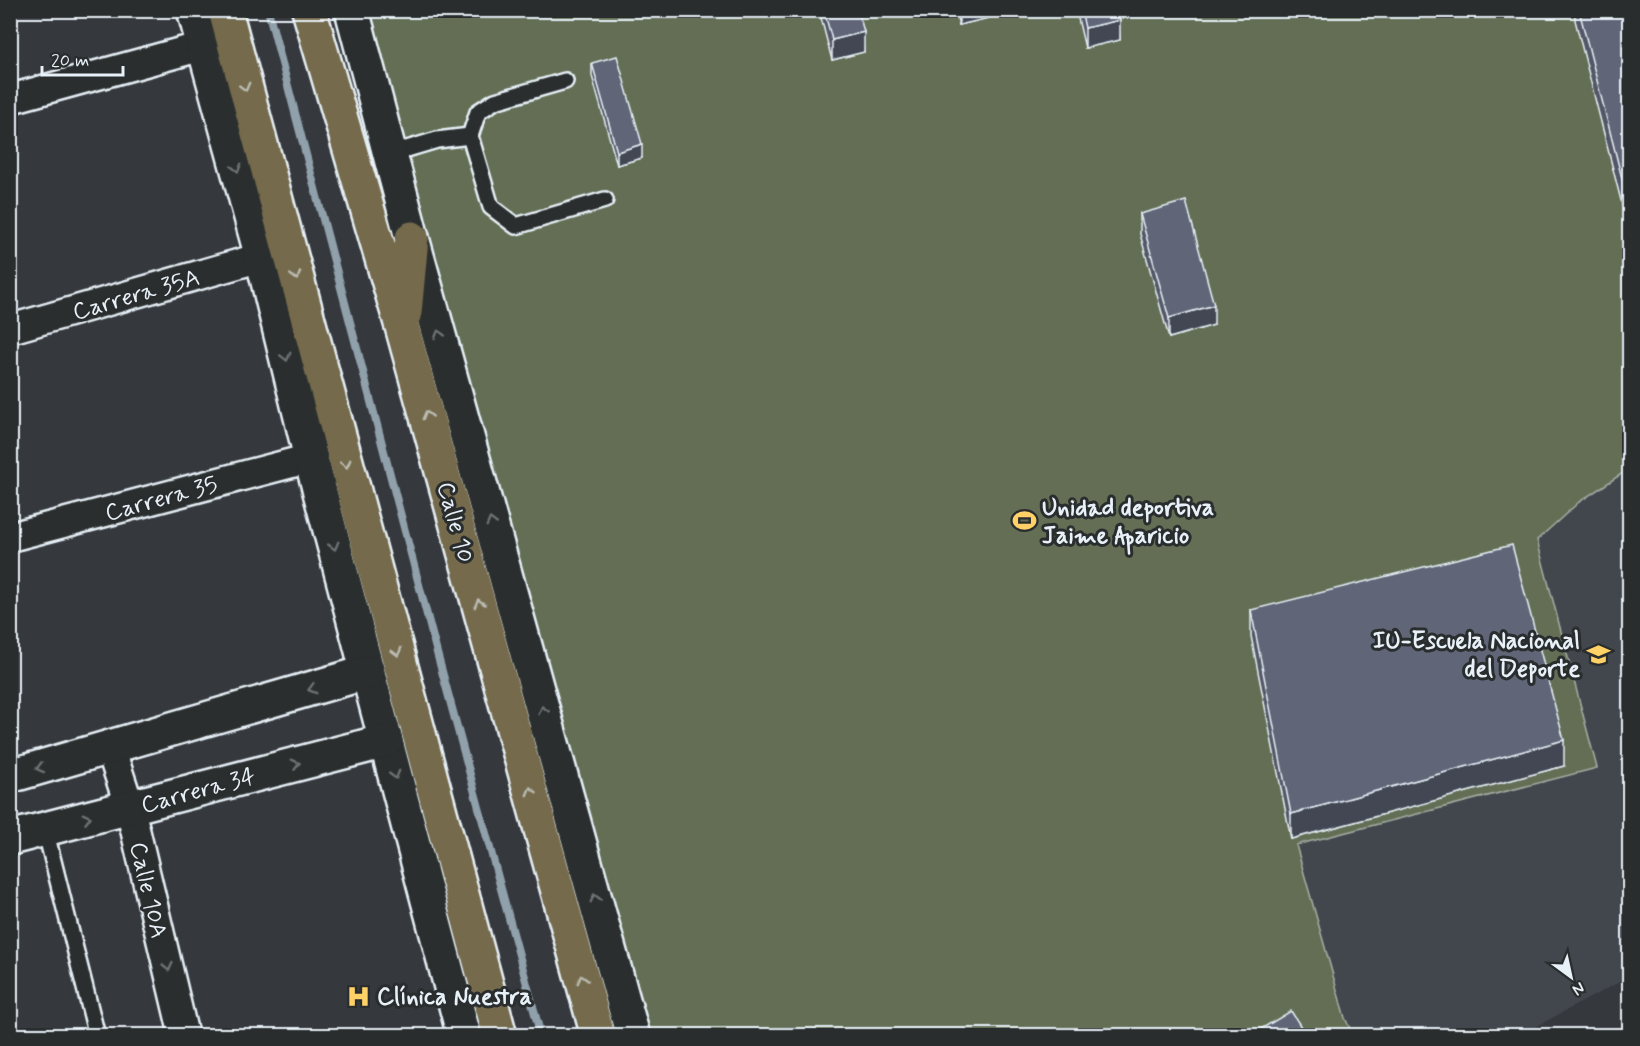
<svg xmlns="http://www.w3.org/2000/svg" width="1640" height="1046" font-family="Mynerve,sans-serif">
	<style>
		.built { fill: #42464e }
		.green { fill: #636e55; stroke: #a6b0a6; stroke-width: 1.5 }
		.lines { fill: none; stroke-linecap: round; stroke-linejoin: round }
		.stream { stroke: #90a1ac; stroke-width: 8 }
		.lane-casing { stroke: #e8f1f8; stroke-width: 20 }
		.street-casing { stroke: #e8f1f8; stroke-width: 33 }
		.secondary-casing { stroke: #e8f1f8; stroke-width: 38 }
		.primary-casing { stroke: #e8f1f8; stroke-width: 38 }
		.lane { stroke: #2a2d2e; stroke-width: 15 }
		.street { stroke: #2a2d2e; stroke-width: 28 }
		.secondary { stroke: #2a2d2e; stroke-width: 33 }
		.primary { stroke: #746b4b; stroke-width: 33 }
		.wall { fill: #535766; stroke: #e8f1f8; stroke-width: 1.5 }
		.shaded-wall { fill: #434753; stroke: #e8f1f8; stroke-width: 1.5 }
		.building { fill: #606577; stroke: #e8f1f8; stroke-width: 1.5 }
		.oneway { stroke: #babbb3 }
		.oneway2 { stroke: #6c7275 }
		.labels { text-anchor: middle; stroke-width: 6; stroke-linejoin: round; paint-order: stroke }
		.street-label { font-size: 24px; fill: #e8f1f8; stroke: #2a2d2e }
		.poi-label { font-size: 24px; font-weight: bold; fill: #e8f1f8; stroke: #2a2d2e; text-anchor: start }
	</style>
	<rect width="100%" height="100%" fill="#35383d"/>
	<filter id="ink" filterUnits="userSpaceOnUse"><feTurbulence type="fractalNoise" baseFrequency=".0167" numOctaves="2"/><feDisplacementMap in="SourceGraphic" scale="12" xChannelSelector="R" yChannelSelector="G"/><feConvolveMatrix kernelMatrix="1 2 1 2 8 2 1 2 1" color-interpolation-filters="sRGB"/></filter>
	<g filter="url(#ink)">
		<polygon class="built" points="1629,469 1629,977 1520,1035 1353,1035 1345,1018 1295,845 1597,768 1537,540 1579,502"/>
		<polygon class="green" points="352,11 1629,11 1629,469 1579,502 1537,540 1597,768 1296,845 1345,1018 1353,1035 633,1035"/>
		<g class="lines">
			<polyline class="stream" points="268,10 437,653 541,1036"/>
			<defs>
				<g id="lane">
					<polyline points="565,81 495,101 478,112 470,136 491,207 516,226 605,200"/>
					<polyline points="390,154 437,140 470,136"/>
					<polyline points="45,829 97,1036"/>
				</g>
				<g id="street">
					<polyline points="10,99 203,46"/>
					<polyline points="10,329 262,257"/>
					<polyline points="10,537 311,458"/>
					<polyline points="110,747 130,808 184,1036"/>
				</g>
				<g id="secondary">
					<polyline points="194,10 262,257 311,458 464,1036"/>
					<polyline points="352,10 412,238 633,1036"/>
					<polyline points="10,776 368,672"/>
					<polyline points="10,838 386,741"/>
				</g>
				<g id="primary">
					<polyline points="225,10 500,1036"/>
					<polyline points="309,10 403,330 598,1036"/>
					<polyline points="405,313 412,238"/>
				</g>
			</defs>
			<use href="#lane" class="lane-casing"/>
			<use href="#street" class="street-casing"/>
			<use href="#secondary" class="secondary-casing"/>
			<use href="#primary" class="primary-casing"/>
			<use href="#lane" class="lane"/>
			<use href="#street" class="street"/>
			<use href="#secondary" class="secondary"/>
			<use href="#primary" class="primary"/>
		</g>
		<g class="wall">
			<polygon points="819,10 858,10 864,52 832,60"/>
			<polygon points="955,10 989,10 989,18 959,25"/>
			<polygon points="1076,10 1118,10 1120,40 1085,48"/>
			<polygon points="1575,10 1629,10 1629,232 1575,20"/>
			<polygon points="592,63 642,158 617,165 592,76"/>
			<polygon points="1140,214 1214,325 1169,338 1140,234"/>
			<polygon points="1251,610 1564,766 1291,839 1251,636"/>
		</g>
		<g class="shaded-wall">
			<polygon points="417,10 429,10 417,14"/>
			<polygon points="959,10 989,10 989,18 959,25"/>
			<polygon points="1120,20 1120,40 1085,48 1085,28"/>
			<polygon points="864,32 864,52 832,60 832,40"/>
			<polygon points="642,144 642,158 617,165 617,152"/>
			<polygon points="1214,305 1214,325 1169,338 1169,318"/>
			<polygon points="1564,740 1564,766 1291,839 1291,814"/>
		</g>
		<g class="building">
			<polygon points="824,10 858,10 864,32 832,40"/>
			<polygon points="1081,10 1118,10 1120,20 1085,28"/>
			<polygon points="1579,10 1629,10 1629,206"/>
			<polygon points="617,56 642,144 617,152 592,63"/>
			<polygon points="1186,201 1214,305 1169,318 1140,214"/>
			<polygon points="1512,545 1564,740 1291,814 1251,610"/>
			<polygon points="1291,1011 1306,1035 1251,1035"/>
			<polygon points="1329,1029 1332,1035 1317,1035"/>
		</g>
		<defs><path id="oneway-chevron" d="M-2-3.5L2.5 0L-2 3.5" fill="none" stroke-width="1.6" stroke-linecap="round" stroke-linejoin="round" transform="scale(1.5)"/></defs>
		<g class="oneway">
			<use href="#oneway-chevron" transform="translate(245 87) rotate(75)"/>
			<use href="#oneway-chevron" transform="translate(296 276) rotate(75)"/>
			<use href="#oneway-chevron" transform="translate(427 415) rotate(-105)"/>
			<use href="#oneway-chevron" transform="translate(346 464) rotate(75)"/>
			<use href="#oneway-chevron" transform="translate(479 603) rotate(-105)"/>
			<use href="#oneway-chevron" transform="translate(397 652) rotate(75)"/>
			<use href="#oneway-chevron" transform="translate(531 791) rotate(-105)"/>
			<use href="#oneway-chevron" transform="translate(582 979) rotate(-105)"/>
		</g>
		<g class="oneway2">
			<use href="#oneway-chevron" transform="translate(237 168) rotate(74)"/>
			<use href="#oneway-chevron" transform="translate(439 334) rotate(-105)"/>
			<use href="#oneway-chevron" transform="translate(286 357) rotate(76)"/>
			<use href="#oneway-chevron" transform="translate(491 522) rotate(-105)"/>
			<use href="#oneway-chevron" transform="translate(334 546) rotate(75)"/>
			<use href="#oneway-chevron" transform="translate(312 689) rotate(164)"/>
			<use href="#oneway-chevron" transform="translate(543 710) rotate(-105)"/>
			<use href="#oneway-chevron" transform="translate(296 764) rotate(-15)"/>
			<use href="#oneway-chevron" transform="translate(40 768) rotate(165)"/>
			<use href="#oneway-chevron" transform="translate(395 775) rotate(75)"/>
			<use href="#oneway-chevron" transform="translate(87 818) rotate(-15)"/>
			<use href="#oneway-chevron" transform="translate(595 898) rotate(-105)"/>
			<use href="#oneway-chevron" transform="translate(168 967) rotate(77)"/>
		</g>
	</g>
	<defs>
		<symbol id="stadium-bare" viewBox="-9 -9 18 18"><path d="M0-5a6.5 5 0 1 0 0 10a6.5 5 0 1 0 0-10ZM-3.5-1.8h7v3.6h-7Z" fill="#ffd166" stroke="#2a2d2e" stroke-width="2.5" paint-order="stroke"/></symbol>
		<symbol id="university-bare" viewBox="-9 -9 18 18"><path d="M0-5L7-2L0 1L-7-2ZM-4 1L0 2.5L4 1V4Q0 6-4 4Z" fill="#ffd166" stroke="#2a2d2e" stroke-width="2.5" paint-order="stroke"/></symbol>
		<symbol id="hospital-bare" viewBox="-9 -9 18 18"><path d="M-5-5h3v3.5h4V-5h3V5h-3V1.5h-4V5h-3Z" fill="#ffd166" stroke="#2a2d2e" stroke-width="2.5" paint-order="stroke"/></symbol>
	</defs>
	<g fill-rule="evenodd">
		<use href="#stadium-bare" x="1008" y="504" width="33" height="33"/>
		<use href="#university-bare" x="1582" y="638" width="33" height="33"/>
		<use href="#hospital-bare" x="342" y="980" width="33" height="33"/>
	</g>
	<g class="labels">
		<g class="street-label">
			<text transform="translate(136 294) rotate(-16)" y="8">Carrera 35A</text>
			<text transform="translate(161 498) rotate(-15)" y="8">Carrera 35</text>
			<text transform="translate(456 522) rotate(75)" y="8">Calle 10</text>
			<text transform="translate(198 790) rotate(-15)" y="8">Carrera 34</text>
			<text transform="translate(149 890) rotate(77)" y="8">Calle 10A</text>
		</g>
		<g class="poi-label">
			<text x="1042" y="515">Unidad deportiva<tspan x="1042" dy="28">Jaime Aparicio</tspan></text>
			<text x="1580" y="648" text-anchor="end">IU-Escuela Nacional<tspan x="1580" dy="28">del Deporte</tspan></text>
			<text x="377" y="1004">Clínica Nuestra</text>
		</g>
	</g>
	<rect width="1640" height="1046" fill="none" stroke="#2a2d2e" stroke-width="36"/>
	<rect x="18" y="18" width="1604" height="1010" fill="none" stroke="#e8f1f8" stroke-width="2" filter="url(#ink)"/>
	<g transform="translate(1571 977) rotate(147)" stroke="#2a2d2e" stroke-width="4.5" paint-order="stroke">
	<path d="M0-4.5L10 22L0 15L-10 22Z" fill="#e8f1f8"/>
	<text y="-9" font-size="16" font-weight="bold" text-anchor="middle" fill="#e8f1f8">N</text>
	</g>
	<path d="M42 66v9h81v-9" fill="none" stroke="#e8f1f8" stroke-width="3"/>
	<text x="51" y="66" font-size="18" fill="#e8f1f8" stroke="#2a2d2e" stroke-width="4.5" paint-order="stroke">20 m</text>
</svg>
